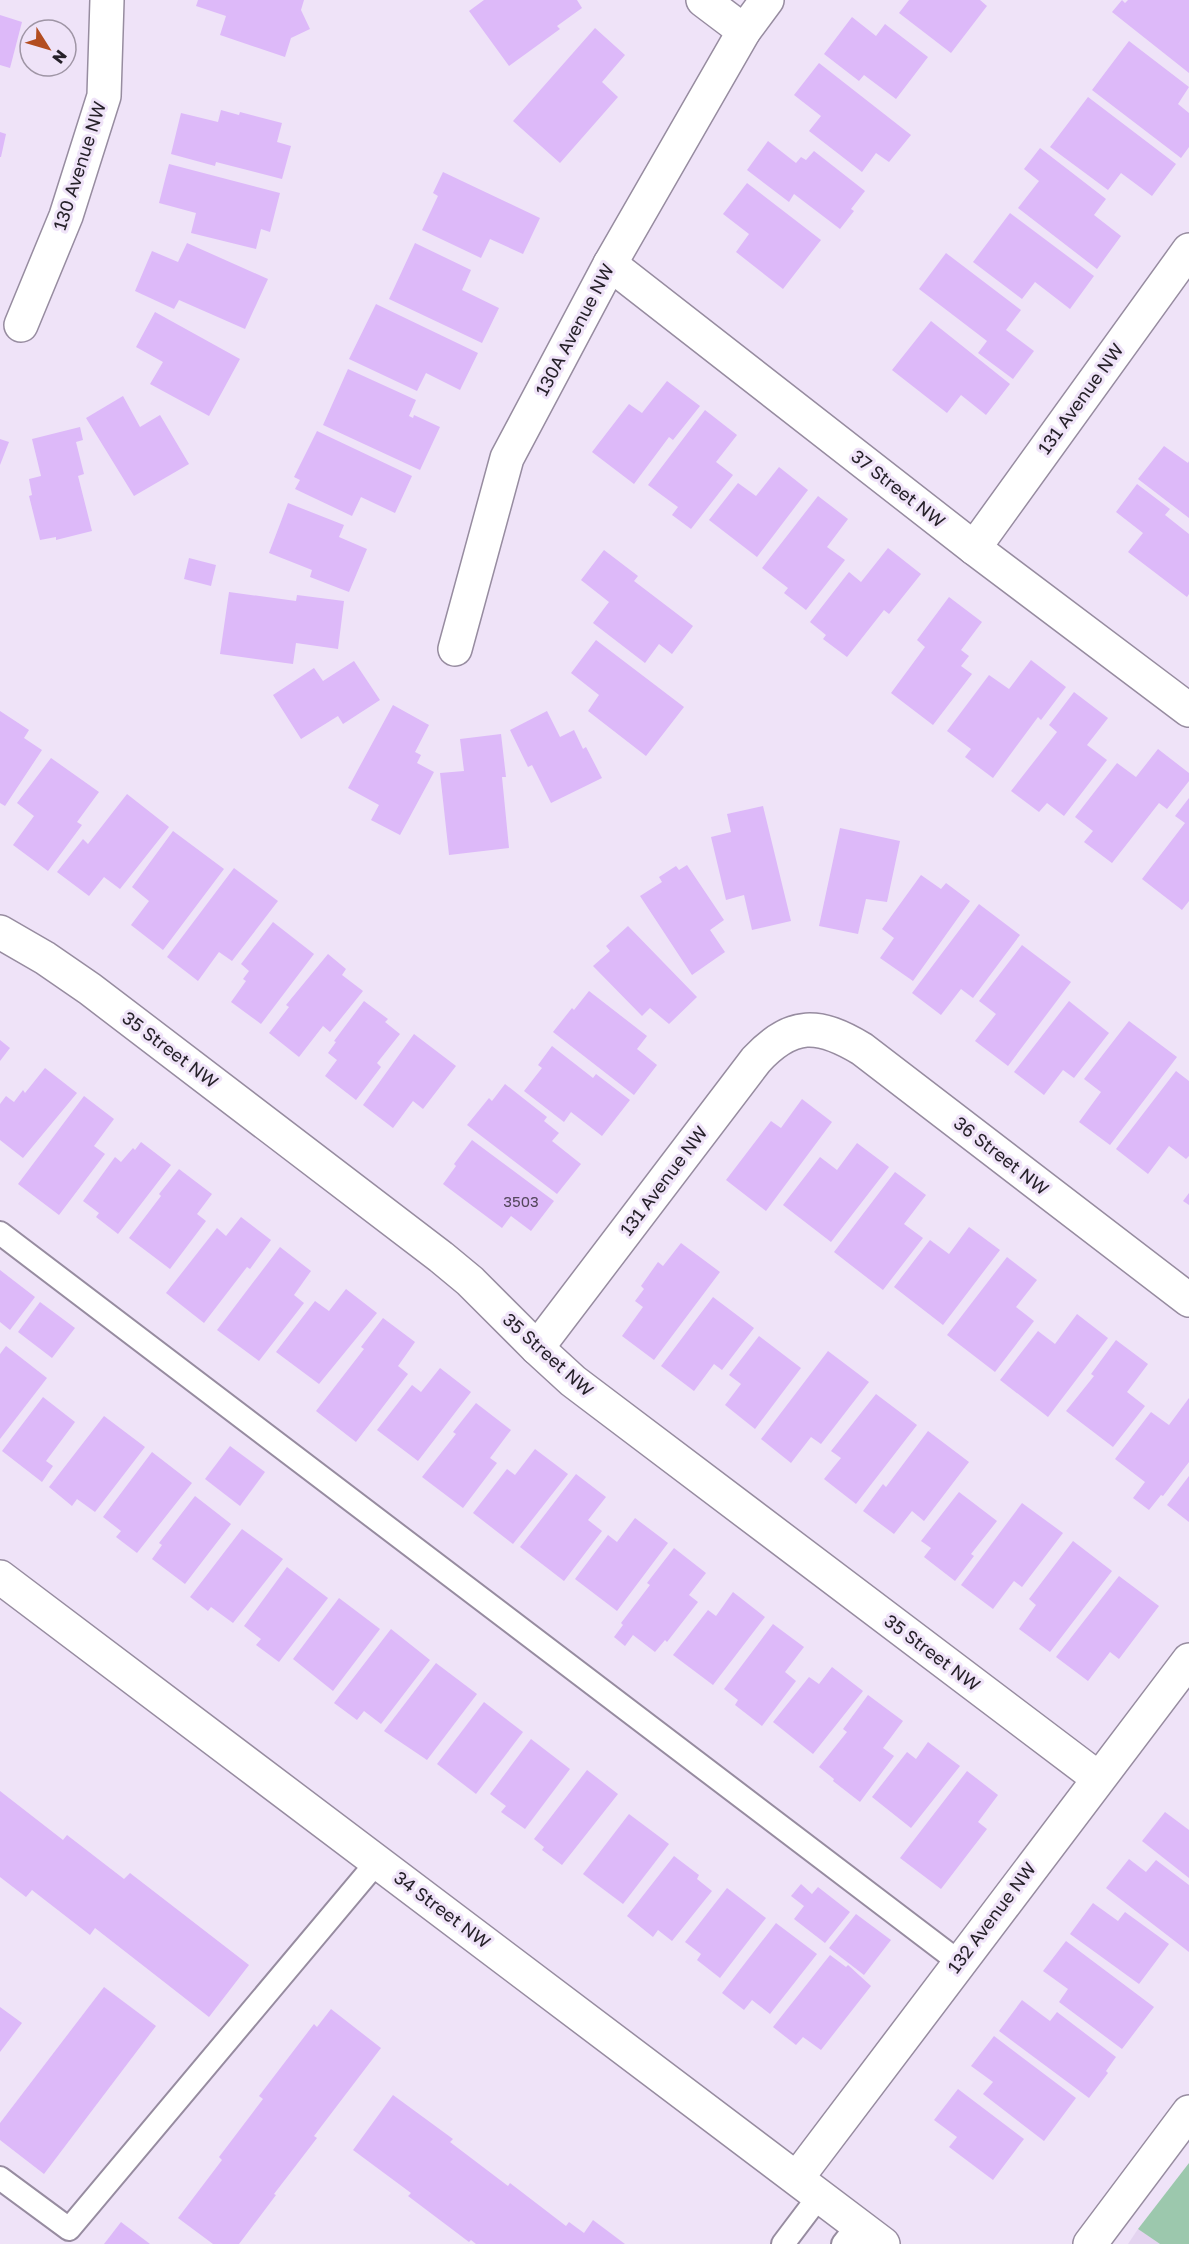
<svg xmlns="http://www.w3.org/2000/svg" width="1189" height="2244" font-family="'Golos Text',sans-serif">
	<style>
		.built { fill: #e4d4f0 }
		.green { fill: #9cc8ad }
		.building { fill: #ddb9f9 }
		.lines { fill: none; stroke-linecap: round; stroke-linejoin: round }
		.lane-casing { stroke: #978ca0; stroke-width: 26 }
		.street-casing { stroke: #978ca0; stroke-width: 36 }
		.secondary-casing { stroke: #978ca0; stroke-width: 36 }
		.lane { stroke: #fff; stroke-width: 22 }
		.street { stroke: #fff; stroke-width: 33 }
		.secondary { stroke: #fff; stroke-width: 33 }
		.labels { text-anchor: middle; stroke-width: 6; stroke-linejoin: round; paint-order: stroke }
		.number-label { font-size: 15px; fill: #54475d }
		.street-label { font-size: 18px; fill: #262129; stroke: #efe3f8 }
	</style>
	<rect width="100%" height="100%" fill="#efe3f8"/>
	<polygon class="built" points="1138,2229 1160,2244 1128,2244"/>
	<polygon class="green" points="1189,2163 1189,2244 1160,2244 1138,2229"/>
	<g class="building">
		<polygon points="198,0 304,0 301,10 310,29 291,38 285,57 220,35 226,16 196,6"/>
		<polygon points="484,0 577,0 582,8 557,26 560,29 509,66 469,11"/>
		<polygon points="909,0 980,0 987,6 951,53 899,13"/>
		<polygon points="1122,0 1125,3 1128,0 1189,0 1189,73 1112,12"/>
		<polygon points="0,15 22,22 10,68 0,65"/>
		<polygon points="852,17 876,36 885,24 928,57 896,99 864,75 859,81 824,54"/>
		<polygon points="595,28 625,55 602,82 618,97 560,163 513,121"/>
		<polygon points="1129,41 1189,87 1178,104 1189,113 1189,147 1181,158 1092,90"/>
		<polygon points="819,63 911,135 889,162 876,153 862,172 809,131 821,116 794,95"/>
		<polygon points="1088,97 1176,164 1152,196 1121,173 1108,190 1050,147"/>
		<polygon points="221,110 239,115 240,112 282,123 277,142 291,146 282,179 216,162 215,166 171,154 181,113 218,122"/>
		<polygon points="0,132 6,134 1,157 0,157"/>
		<polygon points="768,141 796,163 801,157 806,160 814,151 865,191 851,209 854,211 840,229 794,194 789,202 747,170"/>
		<polygon points="1040,148 1106,199 1094,215 1121,236 1097,269 1018,208 1039,181 1024,169"/>
		<polygon points="169,164 280,193 270,232 261,229 256,249 191,233 196,213 159,203"/>
		<polygon points="443,172 540,218 523,254 490,239 481,258 422,230 438,196 433,193"/>
		<polygon points="747,183 821,240 783,289 736,252 749,234 723,214"/>
		<polygon points="1010,213 1094,276 1070,309 1035,282 1022,299 973,262"/>
		<polygon points="187,243 268,279 245,329 179,300 174,309 135,291 152,251 178,262"/>
		<polygon points="415,243 471,270 462,290 499,308 482,343 389,299"/>
		<polygon points="946,253 1021,310 1006,330 1034,351 1013,379 978,353 987,341 919,289"/>
		<polygon points="376,304 478,353 460,390 426,373 417,391 349,359"/>
		<polygon points="155,312 240,359 209,416 150,384 163,362 136,347"/>
		<polygon points="931,321 1010,384 986,415 961,395 947,413 892,370"/>
		<polygon points="348,369 416,400 409,416 413,418 414,415 440,427 420,470 323,425"/>
		<polygon points="667,381 700,406 673,440 669,437 634,484 592,452 629,404 642,413"/>
		<polygon points="123,396 140,427 160,415 189,464 134,496 86,418"/>
		<polygon points="705,410 737,435 716,462 733,475 691,529 672,515 678,507 648,485"/>
		<polygon points="80,427 83,440 76,442 84,474 78,476 92,531 56,540 56,537 40,540 29,496 32,495 29,479 41,476 32,439"/>
		<polygon points="317,431 412,476 395,513 361,497 352,516 295,489 300,480 294,477"/>
		<polygon points="0,439 9,442 0,465"/>
		<polygon points="1164,446 1188,463 1189,461 1189,518 1138,479"/>
		<polygon points="779,467 808,490 757,557 709,520 738,483 756,496"/>
		<polygon points="1137,484 1170,509 1165,515 1189,534 1189,594 1187,597 1128,552 1143,533 1116,512"/>
		<polygon points="818,496 848,519 827,547 845,560 806,610 784,593 788,588 762,568"/>
		<polygon points="288,503 344,525 339,537 367,549 349,592 310,577 312,570 269,553"/>
		<polygon points="888,548 921,574 889,614 884,610 847,657 823,639 826,635 810,622 849,572 861,582"/>
		<polygon points="604,550 638,576 634,581 693,626 672,654 659,644 645,663 593,623 609,602 581,580"/>
		<polygon points="189,558 216,565 211,586 184,579"/>
		<polygon points="229,592 296,601 297,595 344,601 338,649 296,643 293,664 220,654"/>
		<polygon points="949,597 982,622 961,650 969,656 961,666 972,674 933,725 891,693 925,647 917,640"/>
		<polygon points="596,640 684,707 646,756 588,711 599,695 571,673"/>
		<polygon points="1031,660 1066,687 1041,720 1038,717 993,778 965,757 971,749 947,731 989,675 1009,689"/>
		<polygon points="354,661 380,700 343,724 338,716 301,739 273,695 314,668 323,681"/>
		<polygon points="1074,692 1108,718 1087,745 1107,760 1064,816 1047,803 1039,812 1011,791 1057,732 1049,725"/>
		<polygon points="393,705 429,725 415,752 421,755 417,763 434,772 400,835 371,820 379,805 348,788"/>
		<polygon points="0,711 29,730 24,738 42,750 5,806 0,803"/>
		<polygon points="547,711 560,737 574,730 583,749 586,747 602,778 551,803 532,765 528,767 510,730"/>
		<polygon points="501,734 506,777 502,777 509,848 449,855 440,773 464,771 460,739"/>
		<polygon points="1158,749 1189,773 1189,781 1167,809 1159,803 1112,863 1084,842 1093,831 1075,817 1117,763 1136,777"/>
		<polygon points="51,758 99,792 77,822 82,825 48,871 13,845 34,816 17,803"/>
		<polygon points="127,794 169,827 120,889 104,877 89,896 57,872 83,839 88,844"/>
		<polygon points="1189,798 1189,901 1182,910 1142,879 1185,823 1175,816"/>
		<polygon points="763,806 791,921 752,930 744,895 726,900 711,837 731,832 727,814"/>
		<polygon points="840,828 900,841 887,902 866,899 858,934 819,926"/>
		<polygon points="173,831 224,869 163,950 131,925 149,901 132,887"/>
		<polygon points="687,865 724,920 710,930 725,952 692,975 640,896 662,882 659,877 676,866 679,870"/>
		<polygon points="234,868 278,901 232,961 219,952 198,981 167,957"/>
		<polygon points="921,875 941,889 946,883 970,901 913,981 880,958 894,938 882,929"/>
		<polygon points="979,904 1020,935 973,998 961,989 941,1015 912,993"/>
		<polygon points="273,922 314,954 261,1024 231,1002 246,981 243,979 249,971 241,964"/>
		<polygon points="628,926 697,997 669,1024 650,1008 642,1016 593,966 610,951 606,946"/>
		<polygon points="1022,945 1071,982 1008,1066 975,1041 996,1014 979,1001"/>
		<polygon points="328,954 346,969 342,975 363,991 330,1032 323,1026 299,1057 269,1033 289,1007 286,1005"/>
		<polygon points="589,991 647,1036 637,1049 657,1065 634,1095 553,1032 572,1008 574,1010"/>
		<polygon points="364,1001 388,1019 385,1022 400,1034 377,1063 381,1067 356,1100 325,1076 337,1060 328,1053 336,1042 334,1041"/>
		<polygon points="1069,1001 1109,1033 1074,1078 1063,1070 1044,1095 1014,1072"/>
		<polygon points="1129,1021 1177,1057 1110,1145 1079,1122 1101,1092 1084,1079"/>
		<polygon points="414,1034 456,1066 423,1109 413,1101 393,1128 363,1105"/>
		<polygon points="0,1040 10,1048 0,1061"/>
		<polygon points="552,1046 593,1078 596,1074 630,1100 602,1136 571,1112 564,1122 524,1091 542,1068 538,1065"/>
		<polygon points="45,1068 77,1093 23,1158 0,1140 0,1104 6,1096 14,1102 23,1090 25,1093"/>
		<polygon points="1176,1071 1189,1081 1189,1156 1186,1159 1169,1146 1148,1174 1116,1149"/>
		<polygon points="505,1084 547,1117 544,1121 559,1133 552,1141 581,1164 557,1194 467,1125 489,1098 492,1101"/>
		<polygon points="84,1096 114,1119 94,1146 105,1154 59,1215 18,1184"/>
		<polygon points="802,1099 832,1122 766,1211 726,1180 771,1121 781,1128"/>
		<polygon points="472,1140 554,1201 531,1231 511,1216 502,1228 443,1184 456,1166 454,1164"/>
		<polygon points="141,1142 171,1165 118,1234 96,1217 99,1213 83,1201 115,1157 121,1162 133,1148 135,1150"/>
		<polygon points="857,1143 889,1167 831,1242 783,1205 820,1157 837,1170"/>
		<polygon points="179,1169 212,1194 197,1214 206,1221 170,1269 129,1238 161,1196 159,1194"/>
		<polygon points="895,1172 926,1195 904,1224 923,1238 883,1290 834,1252"/>
		<polygon points="1189,1193 1189,1205 1183,1201"/>
		<polygon points="241,1217 271,1240 250,1269 247,1267 204,1323 166,1293 217,1228 226,1236"/>
		<polygon points="969,1227 1000,1250 943,1325 894,1287 930,1240 949,1254"/>
		<polygon points="681,1243 720,1272 654,1360 622,1336 643,1307 635,1301 644,1289 641,1286 658,1262 663,1266"/>
		<polygon points="280,1247 311,1271 294,1295 304,1303 259,1361 217,1330"/>
		<polygon points="1007,1257 1037,1280 1016,1307 1034,1321 995,1372 947,1335"/>
		<polygon points="0,1270 35,1297 10,1330 0,1322"/>
		<polygon points="346,1289 377,1313 319,1384 276,1352 315,1301 329,1311"/>
		<polygon points="713,1297 754,1328 722,1370 714,1364 694,1391 661,1366"/>
		<polygon points="40,1302 75,1328 52,1358 18,1332"/>
		<polygon points="1077,1314 1108,1338 1048,1417 1000,1380 1038,1331 1055,1344"/>
		<polygon points="383,1318 415,1342 398,1366 408,1374 356,1442 316,1411 364,1349 361,1347"/>
		<polygon points="759,1336 801,1368 755,1429 725,1405 741,1384 729,1375"/>
		<polygon points="1116,1340 1148,1364 1127,1392 1145,1406 1113,1447 1066,1411 1094,1376 1091,1374"/>
		<polygon points="6,1346 47,1378 0,1439 0,1354"/>
		<polygon points="828,1351 869,1382 821,1444 811,1437 791,1463 761,1439"/>
		<polygon points="440,1368 471,1392 418,1461 377,1430 412,1385 421,1392"/>
		<polygon points="876,1394 917,1425 856,1504 824,1479 841,1458 831,1451"/>
		<polygon points="43,1397 75,1422 46,1461 53,1466 42,1482 2,1451"/>
		<polygon points="1189,1398 1189,1462 1163,1496 1161,1495 1149,1510 1133,1498 1145,1482 1115,1459 1151,1412 1169,1425"/>
		<polygon points="476,1403 511,1430 490,1458 497,1463 463,1508 422,1477 456,1434 453,1432"/>
		<polygon points="104,1416 145,1447 95,1512 77,1499 72,1506 49,1487"/>
		<polygon points="928,1431 969,1462 924,1521 912,1511 894,1534 863,1511 883,1484 886,1487"/>
		<polygon points="230,1446 265,1472 240,1506 205,1479"/>
		<polygon points="535,1449 568,1474 513,1544 473,1513 507,1469 515,1475"/>
		<polygon points="152,1452 192,1483 137,1553 116,1537 121,1531 103,1517"/>
		<polygon points="576,1474 606,1497 588,1520 602,1531 564,1581 520,1547"/>
		<polygon points="1189,1476 1189,1522 1167,1505"/>
		<polygon points="959,1492 997,1521 971,1554 974,1556 955,1581 924,1557 931,1548 921,1541"/>
		<polygon points="195,1496 231,1524 185,1584 152,1559 162,1545 159,1543"/>
		<polygon points="1022,1503 1063,1533 1022,1587 1014,1581 993,1609 961,1585"/>
		<polygon points="635,1518 668,1543 617,1611 575,1579 608,1535 617,1542"/>
		<polygon points="242,1529 283,1559 233,1623 211,1607 208,1611 190,1597"/>
		<polygon points="1073,1541 1112,1571 1050,1652 1019,1629 1036,1605 1029,1599"/>
		<polygon points="674,1548 706,1573 689,1595 698,1602 667,1642 665,1640 655,1652 633,1635 625,1646 614,1637 623,1625 621,1623 650,1585 647,1583"/>
		<polygon points="287,1567 328,1598 279,1662 256,1645 261,1639 244,1626"/>
		<polygon points="1119,1576 1159,1606 1119,1659 1110,1652 1088,1681 1056,1657"/>
		<polygon points="733,1592 765,1617 713,1685 673,1655 708,1610 716,1616"/>
		<polygon points="339,1598 380,1629 333,1691 293,1659"/>
		<polygon points="773,1624 804,1647 785,1672 796,1681 762,1726 735,1705 738,1700 724,1689"/>
		<polygon points="391,1629 430,1660 381,1724 364,1711 357,1720 334,1703"/>
		<polygon points="436,1663 477,1694 427,1760 384,1731"/>
		<polygon points="832,1667 863,1691 813,1754 773,1722 809,1677 819,1684"/>
		<polygon points="868,1695 903,1721 883,1748 894,1756 860,1802 833,1781 834,1779 819,1767 847,1732 843,1729"/>
		<polygon points="484,1702 523,1732 476,1794 437,1764"/>
		<polygon points="531,1739 570,1769 525,1829 501,1812 506,1806 490,1794"/>
		<polygon points="928,1742 960,1766 911,1828 872,1797 907,1752 916,1759"/>
		<polygon points="587,1770 618,1794 562,1865 542,1850 544,1847 534,1839"/>
		<polygon points="967,1771 998,1795 978,1822 987,1829 941,1889 900,1858"/>
		<polygon points="0,1791 63,1840 67,1835 124,1879 130,1873 249,1965 209,2017 95,1928 90,1935 32,1890 26,1897 0,1877"/>
		<polygon points="1165,1812 1189,1830 1189,1878 1142,1841"/>
		<polygon points="629,1814 669,1844 623,1904 583,1874"/>
		<polygon points="674,1856 699,1875 697,1879 712,1891 672,1941 658,1930 653,1937 627,1916"/>
		<polygon points="1129,1859 1146,1872 1156,1860 1189,1885 1189,1952 1106,1888"/>
		<polygon points="801,1884 812,1894 818,1887 850,1912 825,1943 794,1919 804,1906 791,1896"/>
		<polygon points="727,1888 766,1918 720,1978 697,1960 701,1954 685,1942"/>
		<polygon points="1093,1903 1118,1921 1125,1912 1169,1944 1139,1984 1070,1934"/>
		<polygon points="856,1914 891,1940 864,1975 829,1948"/>
		<polygon points="776,1923 817,1954 770,2014 752,2000 744,2010 722,1993"/>
		<polygon points="1066,1941 1154,2007 1122,2049 1059,2002 1068,1989 1043,1971"/>
		<polygon points="830,1955 846,1967 848,1965 871,1986 821,2050 803,2037 796,2045 773,2027"/>
		<polygon points="104,1987 156,2026 44,2174 0,2140 0,2123"/>
		<polygon points="1022,2000 1050,2021 1057,2012 1116,2057 1106,2071 1108,2073 1089,2098 999,2031"/>
		<polygon points="0,2007 22,2023 0,2052"/>
		<polygon points="331,2009 381,2048 314,2136 317,2138 274,2194 276,2195 239,2244 213,2244 178,2218 222,2160 219,2157 263,2099 259,2096 314,2024 317,2027"/>
		<polygon points="994,2036 1076,2098 1044,2141 983,2094 993,2082 971,2066"/>
		<polygon points="958,2089 1024,2139 993,2180 949,2147 957,2137 934,2120"/>
		<polygon points="393,2095 453,2139 450,2142 508,2186 510,2183 566,2226 569,2222 584,2233 593,2220 625,2244 476,2244 471,2240 469,2242 408,2196 411,2193 353,2150"/>
		<polygon points="121,2222 150,2244 104,2244"/>
	</g>
	<g class="lines">
		<defs>
			<g id="lane">
				<polyline points="0,1233 959,1962"/>
				<polyline points="0,2178 69,2229 377,1862"/>
				<polyline points="783,2244 820,2195"/>
				<polyline points="843,2244 858,2225"/>
			</g>
			<g id="street">
				<polyline points="703,0 744,31"/>
				<polyline points="610,264 974,548 1189,710"/>
				<polyline points="21,325 66,216 104,96 107,0"/>
				<polyline points="974,548 1189,250"/>
				<polyline points="455,649 507,458 610,264 744,31 767,0"/>
				<polyline points="0,932 45,958 90,989 441,1257 470,1281 537,1348 573,1381 1098,1778"/>
				<path d="M537,1348L756,1060C792,1021 819,1023 862,1049L1189,1300"/>
				<polyline points="0,1577 883,2244"/>
				<polyline points="797,2178 1189,1660"/>
			</g>
			<polyline id="secondary" points="1090,2244 1189,2112"/>
		</defs>
		<use href="#lane" class="lane-casing"/>
		<use href="#street" class="street-casing"/>
		<use href="#secondary" class="secondary-casing"/>
		<use href="#lane" class="lane"/>
		<use href="#street" class="street"/>
		<use href="#secondary" class="secondary"/>
	</g>
	<g class="labels">
		<g class="number-label">
			<text x="521" y="1207">3503</text>
		</g>
		<g class="street-label">
			<text transform="translate(80 166) rotate(-72)" y="6">130 Avenue NW</text>
			<text transform="translate(575 330) rotate(-62)" y="6">130A Avenue NW</text>
			<text transform="translate(1081 399) rotate(-54)" y="6">131 Avenue NW</text>
			<text transform="translate(898 489) rotate(38)" y="6">37 Street NW</text>
			<text transform="translate(170 1050) rotate(37)" y="6">35 Street NW</text>
			<text transform="translate(1001 1156) rotate(38)" y="6">36 Street NW</text>
			<text transform="translate(664 1181) rotate(-53)" y="6">131 Avenue NW</text>
			<text transform="translate(548 1355) rotate(42)" y="6">35 Street NW</text>
			<text transform="translate(932 1653) rotate(37)" y="6">35 Street NW</text>
			<text transform="translate(442 1910) rotate(37)" y="6">34 Street NW</text>
			<text transform="translate(992 1918) rotate(-53)" y="6">132 Avenue NW</text>
		</g>
	</g>
	<g transform="translate(48 48) rotate(127)"><circle r="28" fill="#efe3f8" stroke="#9f95a5" stroke-width="1.5"/>
	<path d="M0-4.5L10 22L0 15L-10 22Z" fill="#b34d20"/>
	<text y="-9" font-size="16" font-weight="bold" text-anchor="middle" fill="#262129">N</text>
	</g>
</svg>
